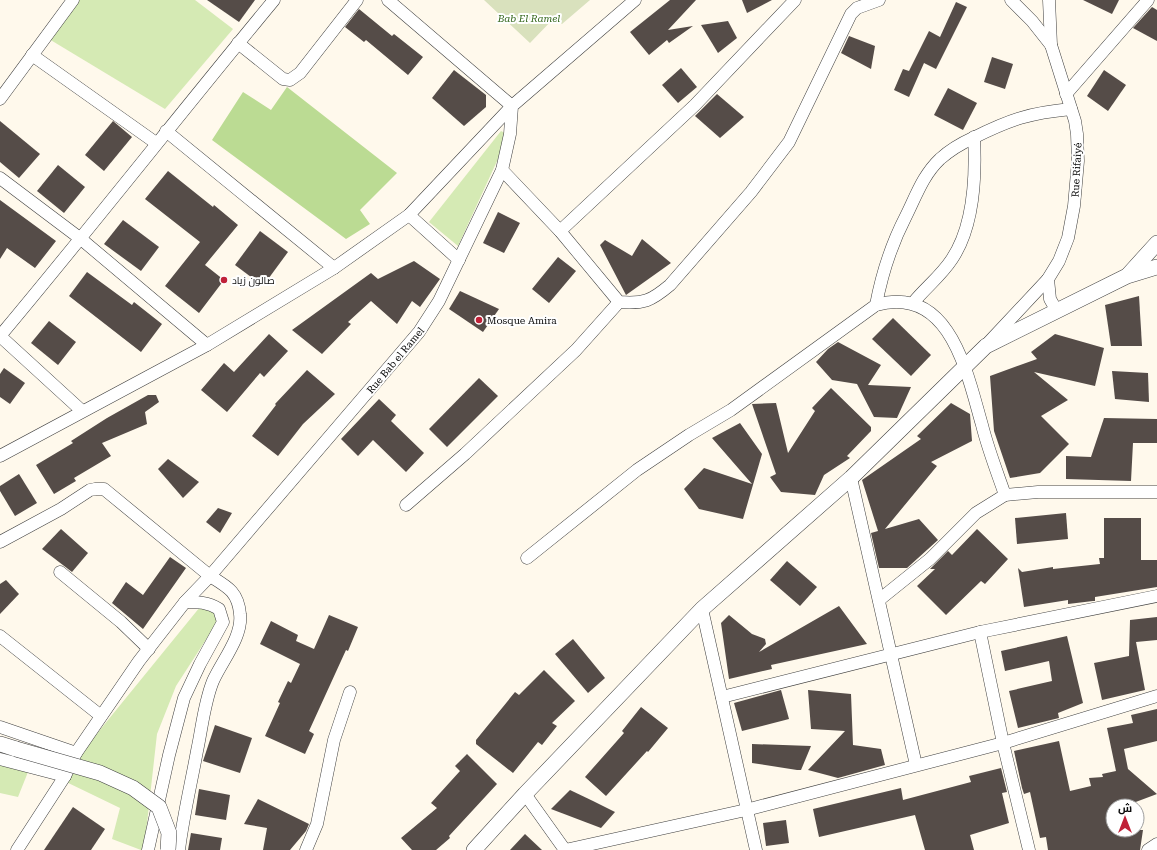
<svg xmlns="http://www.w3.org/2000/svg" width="1157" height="850" font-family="'Roboto Serif',Cairo,serif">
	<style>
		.green { fill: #d5eab4 }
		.forest { fill: #bbdb93 }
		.cemetery { fill: #d9e1bd }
		.building { fill: #554c48 }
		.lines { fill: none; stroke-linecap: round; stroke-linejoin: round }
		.minor-casing { stroke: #3f3f3f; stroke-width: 13 }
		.tertiary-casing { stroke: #3f3f3f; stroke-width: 16 }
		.minor { stroke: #fff; stroke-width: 12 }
		.tertiary { stroke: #fff; stroke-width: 15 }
		.tertiary-bridge-casing { stroke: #3f3f3f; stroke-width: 16; stroke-linecap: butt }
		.tertiary-bridge { stroke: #fff; stroke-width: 15 }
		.poi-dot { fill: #c02138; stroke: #fff; stroke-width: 1.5 }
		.labels { text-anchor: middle; stroke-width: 4; stroke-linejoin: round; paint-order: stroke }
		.park-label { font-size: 10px; font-style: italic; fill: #32661b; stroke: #fff }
		.street-label { font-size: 10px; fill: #0c0c0c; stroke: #fff }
		.poi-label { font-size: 10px; fill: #0c0c0c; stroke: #fff; text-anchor: start }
	</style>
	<rect width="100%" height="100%" fill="#fff9ec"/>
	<g class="green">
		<polygon points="71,0 195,0 233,29 165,109 44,36"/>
		<polygon points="501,131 509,135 458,246 429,222"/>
		<polygon points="200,607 214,612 218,621 176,686 157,734 144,850 141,850 112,839 120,808 60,779"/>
		<polygon points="0,764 28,772 18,797 0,793"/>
	</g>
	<polygon class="forest" points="287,87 397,173 360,210 370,224 346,239 212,140 243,92 271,110"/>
	<polygon class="cemetery" points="484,0 590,0 562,24 555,17 530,43"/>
	<g class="building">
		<polygon points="207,0 255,0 239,22"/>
		<polygon points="670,0 696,0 668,30 693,26 669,43 667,40 649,55 630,32"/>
		<polygon points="742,0 772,0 747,13"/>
		<polygon points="1083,0 1119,0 1112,14"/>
		<polygon points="956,2 967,7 936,69 924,63 909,97 894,90 903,69 909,71 929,31 940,37"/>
		<polygon points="1152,7 1157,10 1157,41 1133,28"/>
		<polygon points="359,9 392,36 394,34 423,57 408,75 366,40 364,42 345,27"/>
		<polygon points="728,21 737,38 718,53 701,25"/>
		<polygon points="849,36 875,46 871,69 841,53"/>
		<polygon points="992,57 1013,64 1005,89 984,82"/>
		<polygon points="681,68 697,87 678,103 662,85"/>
		<polygon points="454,70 486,95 486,107 464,126 432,98"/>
		<polygon points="1104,70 1126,85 1108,111 1087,96"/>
		<polygon points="948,88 977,103 963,130 934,115"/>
		<polygon points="717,94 744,117 720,138 695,116"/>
		<polygon points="0,121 40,154 19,178 0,162"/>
		<polygon points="113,121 132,137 104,171 85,155"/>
		<polygon points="58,165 85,187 64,213 37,191"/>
		<polygon points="168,171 213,207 214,205 238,225 205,265 224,280 199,313 165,286 200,242 145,199"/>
		<polygon points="0,200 56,241 35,268 7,248 0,259"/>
		<polygon points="498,212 520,223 504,253 483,243"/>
		<polygon points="123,220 159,247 141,271 104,244"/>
		<polygon points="260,231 288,252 263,286 235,265"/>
		<polygon points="642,239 671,263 626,295 600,245 605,240 632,256"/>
		<polygon points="558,257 576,271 549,303 532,289"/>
		<polygon points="414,261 440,279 420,307 412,301 397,324 371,301 348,322 351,324 322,354 292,330 371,273 378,279"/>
		<polygon points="87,272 132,305 134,302 162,324 141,352 69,296"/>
		<polygon points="460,291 499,309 483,332 449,309"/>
		<polygon points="1139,296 1142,346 1111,346 1105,305"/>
		<polygon points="893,318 931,355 911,376 872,339"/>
		<polygon points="49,321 76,342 58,365 31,343"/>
		<polygon points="269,334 288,351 264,377 260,373 227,412 201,390 224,363 234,372"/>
		<polygon points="1055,334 1104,348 1095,386 1034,372 1068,400 1041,416 1069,444 1040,473 1010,478 994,431 990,376 1037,359 1031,352"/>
		<polygon points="838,342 881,365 868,385 911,387 897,418 874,417 857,384 832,380 816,362 828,349"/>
		<polygon points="4,368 25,383 10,404 0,397 0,374"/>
		<polygon points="307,370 335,394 303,424 278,456 252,436 276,405 275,404"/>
		<polygon points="1112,371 1148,373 1149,402 1115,399"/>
		<polygon points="479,378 498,396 447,447 429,429"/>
		<polygon points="831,388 871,427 871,431 847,456 850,458 824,475 815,495 781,492 770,477 776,474 752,404 776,403 788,453 815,411 812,408"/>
		<polygon points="148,395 156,395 159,402 145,412 147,424 102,443 111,456 74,478 76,481 54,494 36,465 73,443 71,441 107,418"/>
		<polygon points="379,399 396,415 391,421 424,453 406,472 373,440 358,456 341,439"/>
		<polygon points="951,403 970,414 972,441 931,462 937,466 885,529 919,519 938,540 907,568 879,568 871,533 878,531 862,480 921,439 917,436"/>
		<polygon points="1104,418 1157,419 1157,443 1133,443 1131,481 1066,479 1066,456 1091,457"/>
		<polygon points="740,423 762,454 743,519 699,509 684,489 704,468 752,484 712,438"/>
		<polygon points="168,459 199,482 183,498 158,469"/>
		<polygon points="19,474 37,503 15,516 0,491 0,486"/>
		<polygon points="218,508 232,513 220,533 206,522"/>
		<polygon points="1066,513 1068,539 1017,544 1015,518"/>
		<polygon points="1104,518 1141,518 1141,560 1157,560 1157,587 1095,597 1095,601 1093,601 1068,604 1068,600 1024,607 1018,568 1022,572 1053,567 1053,569 1100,564 1099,558 1104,558"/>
		<polygon points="61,529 88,553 72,572 42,549"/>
		<polygon points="977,529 1008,559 985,584 981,581 946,615 917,586 935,569 930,569 948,551 952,555"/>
		<polygon points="170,557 186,568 143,629 112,603 126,582 143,595"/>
		<polygon points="787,561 817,587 800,606 770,580"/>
		<polygon points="6,580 19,594 0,614 0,584"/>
		<polygon points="839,606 867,644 771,665 772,669 729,679 721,623 729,615 752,634 765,639 766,644 759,652"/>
		<polygon points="329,615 358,627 348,651 346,650 309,731 314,734 305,754 265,736 280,703 278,702 288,681 291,683 300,664 260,644 271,621 298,635 296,641 314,649"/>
		<polygon points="1157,617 1157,640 1136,642 1145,690 1102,700 1094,663 1129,656 1130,620"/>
		<polygon points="1067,636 1083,703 1058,713 1059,718 1018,728 1009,691 1052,681 1049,661 1005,671 1001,651"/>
		<polygon points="573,639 605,678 588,693 555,654"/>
		<polygon points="544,670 575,701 552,723 557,726 542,745 538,742 513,773 476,744 476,740 515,692 519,695"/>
		<polygon points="781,690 789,719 742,731 734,703"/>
		<polygon points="808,690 851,694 853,745 881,749 885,765 838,778 808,770 845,731 811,729"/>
		<polygon points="641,707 668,728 648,752 647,751 606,796 585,777 624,733 622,731"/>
		<polygon points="1157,709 1157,741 1124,749 1128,769 1157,794 1125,806 1113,806 1113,830 1143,830 1140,850 1048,850 1046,837 1040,838 1030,792 1024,794 1022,788 1014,751 1059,741 1070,791 1091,786 1089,778 1103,777 1102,774 1116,771 1107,728 1133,723 1131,715"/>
		<polygon points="215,725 252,738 240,773 203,761"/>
		<polygon points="752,744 811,746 801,770 797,770 752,763"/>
		<polygon points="467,754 497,784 449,836 450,838 436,850 412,850 401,838 437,808 431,803 460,771 455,766"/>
		<polygon points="1001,768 1007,792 1002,793 1009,823 970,835 974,850 925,850 915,815 819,837 813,809 901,788 903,800 971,782 969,776"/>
		<polygon points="199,789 230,795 226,820 195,815"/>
		<polygon points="570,790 593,801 615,812 601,828 551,809"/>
		<polygon points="258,799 309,824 306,831 290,850 263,850 267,828 244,824"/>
		<polygon points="73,807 105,829 91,850 44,850"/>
		<polygon points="786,820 789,843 766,846 763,823"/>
		<polygon points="191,833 222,838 220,850 188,850"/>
		<polygon points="525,834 542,850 510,850"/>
	</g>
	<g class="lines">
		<defs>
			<g id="minor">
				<polyline points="1011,0 1032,21 1051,45"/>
				<polyline points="1049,0 1051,45 1075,121 1077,134 1078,161 1074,206 1068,238 1059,261 1048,279 1050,299 1054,306 1060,310"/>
				<polyline points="238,43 283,79 290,80 300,73 357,0"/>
				<polyline points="32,55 156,143"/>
				<polyline points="1066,94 1148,0"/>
				<polyline points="0,99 73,0"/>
				<polyline points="166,131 334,268"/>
				<polyline points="502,170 560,231 695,105 795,0"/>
				<polyline points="0,178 81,239 207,345"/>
				<polyline points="409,215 459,260"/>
				<path d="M560,231L619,302C644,304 651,301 670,285L751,192L789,142L851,14L857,8L879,0"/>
				<path d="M913,303C925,288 941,276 952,259C974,226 976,175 974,137"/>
				<path d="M876,305C882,273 891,245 906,216C916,196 923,175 940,159C950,150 962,143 973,138C1011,119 1030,113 1071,109"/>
				<path d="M0,336C93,225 182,111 274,0"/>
				<polyline points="0,336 82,411"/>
				<polyline points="989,342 1048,279"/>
				<polyline points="0,456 207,345 334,268 409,215 512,106 388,0"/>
				<polyline points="851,478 916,765"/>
				<polyline points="406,505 465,454 576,350 619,302"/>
				<path d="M0,542L61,509L90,490L95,489H104L210,576C228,587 238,592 240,614C243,636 222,661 213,681C204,703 202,728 197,751C191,784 183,817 179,850"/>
				<path d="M527,558L637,470L689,435L731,410L876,305C950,284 967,373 982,425C988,449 997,472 1005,495"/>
				<polyline points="60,572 121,622 149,649"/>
				<polyline points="879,600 930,559 976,513 1005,495 1038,492 1157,492"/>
				<polyline points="702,609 756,850"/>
				<polyline points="980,632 1003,743 1029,850"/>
				<polyline points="0,636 101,716"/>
				<polyline points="722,697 980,632 1157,596"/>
				<polyline points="0,727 76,753"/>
				<polyline points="0,759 65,776"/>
				<polyline points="525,794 565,850"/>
				<polyline points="17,850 65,776 76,753 139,661 185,602 210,576 419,332 439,301 502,170 510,134 512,106 635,0"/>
				<path d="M148,850L169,755L184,698L200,664L223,622L219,609C208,602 198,602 185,602"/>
				<polyline points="306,850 317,824 334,740 350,692"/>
				<polyline points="565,850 746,810 1003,743 1157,696"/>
				<polyline points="1148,850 1157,844"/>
			</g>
			<g id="tertiary">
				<polyline points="1128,275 1157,243"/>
				<polyline points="0,744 16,749"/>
				<polyline points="474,850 525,794 702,609 851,478 986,346 1127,276 1157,267"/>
			</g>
		</defs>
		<use href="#minor" class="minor-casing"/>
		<use href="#tertiary" class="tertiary-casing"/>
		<use href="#minor" class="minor"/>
		<use href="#tertiary" class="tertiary"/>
		<defs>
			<polyline id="tertiary-bridge" points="16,749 100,773 133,788 159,807 169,833 168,850"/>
		</defs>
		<use href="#tertiary-bridge" class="tertiary-bridge-casing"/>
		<use href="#tertiary-bridge" class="tertiary-bridge"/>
	</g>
	<g class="poi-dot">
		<circle cx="224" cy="280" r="4"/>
		<circle cx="479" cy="320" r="4"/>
	</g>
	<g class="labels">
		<g class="park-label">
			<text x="529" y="22">Bab El Ramel</text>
		</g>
		<g class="street-label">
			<text transform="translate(1076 170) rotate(-87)" y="4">Rue Rifaiyé</text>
			<text transform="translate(395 360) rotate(-50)" y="4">Rue Bab el Ramel</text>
		</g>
		<g class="poi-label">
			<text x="232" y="284">صالون زياد</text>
			<text x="487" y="324">Mosque Amira</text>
		</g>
	</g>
	<g transform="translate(1125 818)"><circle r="19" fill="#ffffff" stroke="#9e9e9e"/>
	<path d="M0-3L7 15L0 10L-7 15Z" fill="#c02138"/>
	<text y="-6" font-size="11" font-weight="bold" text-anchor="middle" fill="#0c0c0c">ش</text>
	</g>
</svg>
